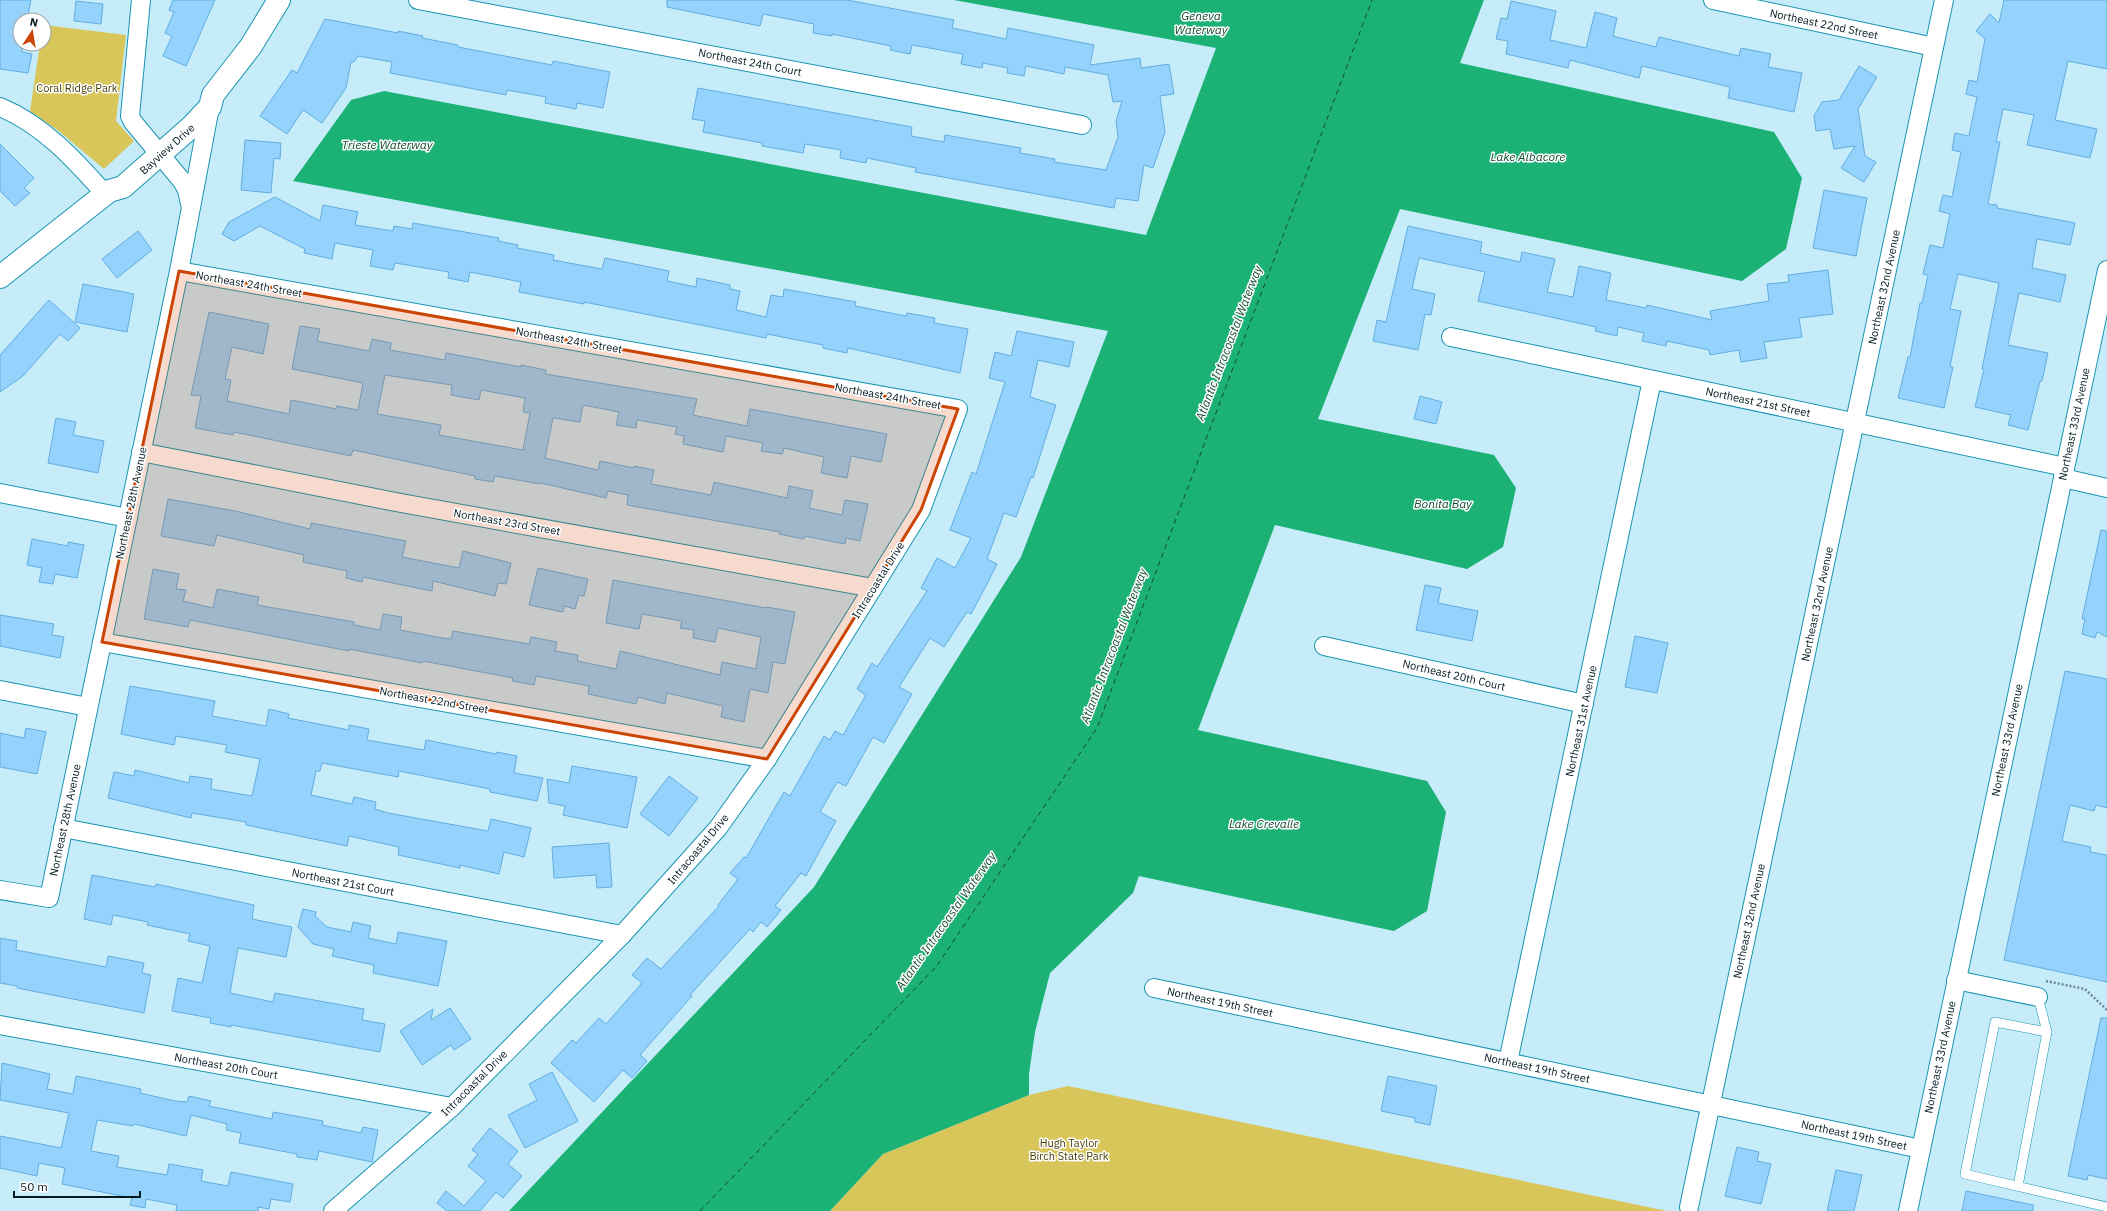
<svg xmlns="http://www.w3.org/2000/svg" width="2107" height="1211" font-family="'IBM Plex Sans',sans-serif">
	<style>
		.green { fill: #d9c65a }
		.water { fill: #1cb276 }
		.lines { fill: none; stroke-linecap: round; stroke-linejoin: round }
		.ferry { stroke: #134a31; stroke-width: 1; stroke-dasharray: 5 4; stroke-linecap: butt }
		.building { fill: #95d2fc; stroke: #60aee1; fill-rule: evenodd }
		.service-casing { stroke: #1a95b2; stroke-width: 10 }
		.minor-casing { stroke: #1a95b2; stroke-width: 20 }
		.tertiary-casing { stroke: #1a95b2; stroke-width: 24 }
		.path { stroke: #6b8a95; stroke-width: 2.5; stroke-dasharray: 2 2; stroke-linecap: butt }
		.service { stroke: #fff; stroke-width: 9 }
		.minor { stroke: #fff; stroke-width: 18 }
		.tertiary { stroke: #fff; stroke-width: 22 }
		.marked { fill: #cb4504; fill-opacity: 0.2; stroke: #cb4504; stroke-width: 3; stroke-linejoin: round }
		.labels { text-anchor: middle; stroke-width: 3; stroke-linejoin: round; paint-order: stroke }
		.street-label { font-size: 11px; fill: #021920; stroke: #fff }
		.park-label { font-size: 11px; fill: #473e07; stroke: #fff }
		.water-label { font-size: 12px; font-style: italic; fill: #134a31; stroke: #fff }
	</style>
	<rect width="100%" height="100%" fill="#c6ecf9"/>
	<g class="green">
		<polygon points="44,25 126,35 116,121 134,141 104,169 60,132 30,111 40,44 44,44"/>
		<polygon points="1068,1086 1667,1211 830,1211 883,1154 1029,1095"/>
	</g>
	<polygon class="water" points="954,0 1484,0 1460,63 1774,132 1802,178 1786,249 1742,281 1400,209 1318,419 1494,455 1516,488 1503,547 1467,569 1275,525 1198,730 1427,781 1446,812 1427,911 1394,931 1139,876 1133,893 1050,973 1035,1032 1029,1074 1029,1095 883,1154 830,1211 509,1211 814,887 1021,557 1108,331 293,181 351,100 384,91 1146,235 1216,48"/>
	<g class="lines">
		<polyline class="ferry" points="700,1211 936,967 1097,728 1372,0"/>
	</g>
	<g class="building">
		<polygon points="0,0 31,0 27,20 20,20 20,44 23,44 22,52 32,54 28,73 0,69"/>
		<polygon points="173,0 215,0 186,66 163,56 172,36 165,33 174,12 169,10"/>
		<polygon points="667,0 847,0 954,20 952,28 1006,39 1008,28 1094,45 1090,65 1140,58 1141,68 1169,64 1174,94 1160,96 1165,132 1153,168 1144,165 1138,201 1116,198 1114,208 915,172 916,168 867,158 866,163 840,158 841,150 805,144 803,153 762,146 762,143 703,132 705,121 692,119 698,88 912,127 911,136 944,142 945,135 1021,148 1020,153 1055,159 1054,162 1106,170 1118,137 1116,121 1122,101 1113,102 1108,75 1065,67 1064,74 1026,66 1024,76 1007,73 1008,68 983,63 982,68 961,64 963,54 912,45 910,54 890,50 891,46 832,34 832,36 813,33 814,24 763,14 760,26 667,7"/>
		<polygon points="2004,0 2107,0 2107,69 2068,61 2055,120 2097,129 2090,158 2027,145 2034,115 2003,109 1996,142 2000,142 1988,204 1997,205 1997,208 2075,223 2070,245 2037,239 2032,268 2066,275 2060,302 2019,293 2008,345 2048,353 2042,381 2040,381 2028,430 2008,425 2011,415 1975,407 1984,369 1982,369 1999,283 1958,274 1950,309 1961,311 1950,367 1953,367 1944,408 1898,398 1908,357 1910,357 1920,303 1922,303 1928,275 1923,274 1930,245 1943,248 1950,214 1939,211 1943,195 1952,197 1961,152 1952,150 1955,133 1969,136 1977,97 1966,94 1969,80 1977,82 1985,39 1976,31 1990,14 1999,23"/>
		<polygon points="76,1 103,4 101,24 74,21"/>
		<polygon points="1511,1 1556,11 1550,40 1586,48 1595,12 1617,18 1613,36 1656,47 1659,37 1739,56 1741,48 1771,54 1768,67 1802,73 1794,112 1728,98 1730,87 1642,66 1639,78 1570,60 1568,68 1506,54 1508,41 1496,39 1501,18 1507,19"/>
		<polygon points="325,19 398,33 398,31 423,36 422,38 458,45 458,47 552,65 553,61 610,72 603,108 577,103 576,109 545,103 546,97 507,90 506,95 390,73 392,62 358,56 354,62 351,62 346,88 322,123 303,110 287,134 260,116 292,70 297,73"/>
		<polygon points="1859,66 1877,77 1858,109 1865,156 1876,162 1864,182 1841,168 1855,146 1834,149 1830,129 1816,131 1814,116 1822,102 1839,100"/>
		<polygon points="245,140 281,143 280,159 274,158 271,193 241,190"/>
		<polygon points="0,144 34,178 24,188 30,193 15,206 0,191"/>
		<polygon points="1824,190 1867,198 1856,256 1813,248"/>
		<polygon points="275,197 320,221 323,205 358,212 355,225 393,231 394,226 412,229 413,223 499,238 498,241 518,245 517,248 554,255 553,260 602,269 605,258 669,271 667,281 696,287 697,278 730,285 730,289 740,291 736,310 766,317 771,295 783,297 784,289 856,302 855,306 906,316 907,313 935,318 934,323 968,329 960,373 848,348 847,353 823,348 823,345 767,334 766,338 584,302 584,304 519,292 521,282 470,272 468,282 448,278 449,272 395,263 393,270 370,266 373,250 335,243 332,259 304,253 305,249 260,226 234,241 222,234 229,222"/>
		<polygon points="1408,226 1482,242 1480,253 1520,262 1522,252 1555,259 1547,292 1573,297 1579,266 1611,273 1606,300 1646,308 1647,305 1712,320 1710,311 1769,301 1767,284 1789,282 1788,275 1828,270 1833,314 1799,318 1802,337 1764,342 1767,358 1741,362 1739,350 1710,355 1709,350 1667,341 1666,346 1642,341 1644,333 1618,327 1617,336 1595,331 1596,327 1478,301 1485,272 1419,258 1412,289 1435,294 1431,315 1425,314 1418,350 1373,341 1377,320 1386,322"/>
		<polygon points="138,231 152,250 117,278 102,259"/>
		<polygon points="83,284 134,294 127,332 75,322"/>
		<polygon points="49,300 80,328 68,341 60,334 23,376 0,392 0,355"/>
		<path d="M209,312L269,324L263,354L232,347L225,379L231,380L227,401L289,414L291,400L336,409L337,406L358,410L363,383L292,369L300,326L320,329L317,341L369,351L372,339L391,343L390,350L445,360L446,353L521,367V365L546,370L545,374L697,399L693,415L747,426L750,409L887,434L881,462L851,456L847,478L821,473L824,457L784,448L782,454L761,451L763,443L726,436L723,452L683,444L684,436L675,434L677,427L637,420L636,428L616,425L619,412L583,405L580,422L553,418L545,458L598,470L600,461L634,468V466L654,470L651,484L711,495L714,482L787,498L789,486L813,491L809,508L842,515L845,500L868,504L860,541L846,538L845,544L805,536L804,539L779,534L780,532L627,505L628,495L608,491L606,498L541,483L540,484L495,476L493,482L475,479V476L353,450L351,456L234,432L233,435L195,428L201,396L191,395ZM385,375L452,385L451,395L479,400L481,390L525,398L523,412L530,413L523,450L439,435L441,425L377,414Z"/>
		<polygon points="1017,331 1074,342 1069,367 1038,360 1030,397 1056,405 1033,478 1031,477 1016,517 1004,513 987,559 997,564 987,584 971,614 967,612 944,647 930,638 899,687 912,694 884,743 873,737 846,786 837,782 820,812 836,821 806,876 801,873 775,906 781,910 767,927 761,922 753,932 750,929 690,995 692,996 640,1055 647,1061 632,1078 623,1070 594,1102 551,1063 572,1040 576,1043 599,1018 606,1024 642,983 632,975 647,958 661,969 719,906 718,905 738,879 730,873 744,857 746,858 784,792 790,796 824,736 830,740 835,731 843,735 866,695 857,689 872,663 877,667 927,591 921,588 937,558 955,568 971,538 950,530 972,472 976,474 1005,382 989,378 995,352 1011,356"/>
		<polygon points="1420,396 1442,402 1436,424 1414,419"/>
		<polygon points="56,418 76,422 73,435 104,441 98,473 48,463"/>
		<polygon points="168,499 235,511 310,529 311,523 406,541 402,557 459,568 463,551 511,563 506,584 498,583 495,596 433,581 432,591 363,577 362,582 346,578 347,571 303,562 304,555 217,535 214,546 161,536"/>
		<polygon points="2101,530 2107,531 2107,637 2097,632 2095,638 2082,634 2085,619 2082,619"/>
		<polygon points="32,539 68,546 68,542 84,545 77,578 55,574 53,584 39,582 42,568 27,565"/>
		<polygon points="538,568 588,579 584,596 579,595 575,609 564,606 563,612 529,605"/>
		<polygon points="153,569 179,574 176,589 186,590 183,601 213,608 217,589 259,597 257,605 354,622 354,625 380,630 383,614 402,617 400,630 442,638 451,639 453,631 529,644 531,637 557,642 555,651 578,655 577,661 616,669 620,651 720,675 722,662 756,669 761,637 718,628 715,642 693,638 694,630 680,628 682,621 642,614 639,629 606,623 613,580 766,608 767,607 795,612 785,664 773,662 768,693 750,689 744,722 721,717 723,706 667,693 665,704 638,697 636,704 588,694 589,686 536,676 534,685 512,681 513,678 423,661 422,663 349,649 349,651 190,620 188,627 144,619"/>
		<polygon points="1425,585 1441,588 1438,603 1478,611 1472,641 1416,630"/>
		<polygon points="0,615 54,624 52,635 64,637 60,658 0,646"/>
		<polygon points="1635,636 1668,643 1657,693 1625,687"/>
		<polygon points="2065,671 2107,679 2107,808 2096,805 2094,811 2070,805 2062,841 2091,847 2090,852 2107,855 2107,982 2004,960"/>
		<polygon points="130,686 215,701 212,716 266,726 269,709 289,714 288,718 349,730 349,725 369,729 367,740 424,750 426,740 496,754 497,752 517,756 514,773 543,778 537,801 490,792 490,789 399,771 398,777 322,763 320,771 316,771 311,795 352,804 354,797 376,802 375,809 388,813 488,831 491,819 531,828 524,857 504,852 499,874 460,865 460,868 398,855 399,847 349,836 347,846 246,825 246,822 192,813 191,818 108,798 114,772 134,776 135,770 189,783 190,776 212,779 211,789 252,796 260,759 225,752 227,745 176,736 174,745 121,734"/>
		<polygon points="26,728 46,732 37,774 0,767 0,733 24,738"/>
		<polygon points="572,766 637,777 627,828 563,815 565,806 549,803 547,779 569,783"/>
		<polygon points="669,776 698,798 669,836 640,814"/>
		<polygon points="609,843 612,887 597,888 596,875 554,878 552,847"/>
		<polygon points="92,875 155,887 156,884 254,905 252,919 292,927 286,957 238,948 230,993 273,1002 275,993 364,1009 362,1020 385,1024 380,1052 231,1025 231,1027 210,1023 211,1018 172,1011 178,978 202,983 210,946 188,941 190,934 147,925 148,922 113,915 111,925 84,919"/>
		<polygon points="303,909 316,912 315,916 327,927 351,932 353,922 371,926 368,938 396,944 398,932 447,941 438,986 373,973 374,965 332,956 334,949 313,944 298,927"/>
		<polygon points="0,938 17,941 16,950 106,967 108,956 144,963 142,973 151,975 144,1013 17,988 17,986 0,983"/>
		<polygon points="450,1008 471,1039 454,1050 451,1045 422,1065 400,1031 433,1009 431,1020"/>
		<polygon points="2101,1018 2107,1018 2107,1179 2088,1175 2087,1180 2068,1176"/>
		<polygon points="2,1063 50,1074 47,1089 73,1094 76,1076 141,1089 140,1093 175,1101 187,1102 189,1096 211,1101 209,1106 272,1119 273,1112 323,1121 322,1125 361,1133 363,1127 378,1130 372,1162 319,1151 317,1160 297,1157 297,1154 239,1143 241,1133 226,1130 227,1124 191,1115 186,1136 134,1124 133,1126 97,1120 91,1151 119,1156 117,1167 167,1175 169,1164 203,1170 201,1181 228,1186 231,1172 293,1184 290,1202 271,1199 269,1209 258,1207 258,1211 176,1211 177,1205 146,1199 145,1208 130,1205 132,1198 62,1184 65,1168 39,1163 37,1176 0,1168 0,1136 61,1148 69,1113 0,1100"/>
		<polygon points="552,1072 578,1121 525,1148 508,1115 537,1100 529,1084"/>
		<polygon points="1388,1076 1437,1086 1430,1125 1415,1122 1415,1118 1381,1111"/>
		<polygon points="490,1128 518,1151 508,1164 522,1176 503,1198 496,1192 480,1211 447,1211 437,1203 446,1191 464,1206 486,1181 468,1166 478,1154 472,1150"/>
		<polygon points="1737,1147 1759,1152 1757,1161 1771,1164 1761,1204 1725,1196"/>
		<polygon points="1836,1170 1862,1175 1854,1211 1827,1211"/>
		<polygon points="1966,1191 2033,1205 2033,1211 1962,1211"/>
	</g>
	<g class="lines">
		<defs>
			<g id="service">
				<polyline points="2038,997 2047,1032"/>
				<polyline points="2018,1186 2047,1032 1995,1022 1965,1174 2107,1207"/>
			</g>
			<g id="minor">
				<polyline points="141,0 130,116 133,122 182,181 187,190 190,204"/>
				<polyline points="418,0 1082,125"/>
				<polyline points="1713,0 1934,47"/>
				<path d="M0,107C42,124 75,160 105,194"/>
				<polyline points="179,271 958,409 921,510 767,759 718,828 622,935 452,1107 333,1211"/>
				<polyline points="1451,337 2065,467"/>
				<polyline points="141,452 401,503 873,588"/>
				<polyline points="2063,478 2107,488"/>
				<polyline points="0,493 128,518"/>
				<polyline points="102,642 767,759"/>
				<polyline points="1324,646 1584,704"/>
				<polyline points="0,690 88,707"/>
				<polyline points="63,828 622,935"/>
				<polyline points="0,890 49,898 179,271 210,107"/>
				<polyline points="1956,980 2038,997"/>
				<polyline points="1154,988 1921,1149"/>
				<polyline points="0,1025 452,1107"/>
				<polyline points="1508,1062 1652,380"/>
				<polyline points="1689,1207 1944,0"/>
				<polyline points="1908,1211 2107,270"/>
			</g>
			<polyline id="tertiary" points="0,277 109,191 123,187 191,127 210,107 213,95 251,46 279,0"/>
		</defs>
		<use href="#service" class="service-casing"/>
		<use href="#minor" class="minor-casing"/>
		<use href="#tertiary" class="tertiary-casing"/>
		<polyline class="path" points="2046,981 2085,989 2107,1010"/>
		<use href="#service" class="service"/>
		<use href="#minor" class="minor"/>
		<use href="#tertiary" class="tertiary"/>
	</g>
	<path class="marked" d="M179,271L958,409L921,510L767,759L102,642Z"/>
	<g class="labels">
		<g class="street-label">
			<text transform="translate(1824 24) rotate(12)" y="4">Northeast 22nd Street</text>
			<text transform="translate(750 62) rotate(11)" y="4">Northeast 24th Court</text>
			<text transform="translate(167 149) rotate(-42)" y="4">Bayview Drive</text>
			<text transform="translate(249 284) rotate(10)" y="4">Northeast 24th Street</text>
			<text transform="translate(1884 287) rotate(-78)" y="4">Northeast 32nd Avenue</text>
			<text transform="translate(569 340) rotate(10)" y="4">Northeast 24th Street</text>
			<text transform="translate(888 396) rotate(10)" y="4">Northeast 24th Street</text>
			<text transform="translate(1758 402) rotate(12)" y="4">Northeast 21st Street</text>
			<text transform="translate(2074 424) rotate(-78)" y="4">Northeast 33rd Avenue</text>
			<text transform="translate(131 503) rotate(-78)" y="4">Northeast 28th Avenue</text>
			<text transform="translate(507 522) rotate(10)" y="4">Northeast 23rd Street</text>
			<text transform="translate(878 580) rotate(-58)" y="4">Intracoastal Drive</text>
			<text transform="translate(1817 604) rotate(-78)" y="4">Northeast 32nd Avenue</text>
			<text transform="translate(1454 675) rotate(13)" y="4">Northeast 20th Court</text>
			<text transform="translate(434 700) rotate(10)" y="4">Northeast 22nd Street</text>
			<text transform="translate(1581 721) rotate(-78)" y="4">Northeast 31st Avenue</text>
			<text transform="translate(2007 740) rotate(-78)" y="4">Northeast 33rd Avenue</text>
			<text transform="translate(65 820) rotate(-78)" y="4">Northeast 28th Avenue</text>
			<text transform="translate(698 849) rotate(-50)" y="4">Intracoastal Drive</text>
			<text transform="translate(343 882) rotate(11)" y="4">Northeast 21st Court</text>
			<text transform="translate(1749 921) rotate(-78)" y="4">Northeast 32nd Avenue</text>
			<text transform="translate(1220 1002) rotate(12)" y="4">Northeast 19th Street</text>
			<text transform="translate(1940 1057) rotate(-78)" y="4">Northeast 33rd Avenue</text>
			<text transform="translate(226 1066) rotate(10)" y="4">Northeast 20th Court</text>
			<text transform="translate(1537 1068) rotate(12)" y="4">Northeast 19th Street</text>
			<text transform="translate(474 1083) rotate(-45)" y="4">Intracoastal Drive</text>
			<text transform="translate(1854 1135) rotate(12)" y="4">Northeast 19th Street</text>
		</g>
		<g class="park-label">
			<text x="77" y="92">Coral Ridge Park</text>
			<text x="1069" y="1147">Hugh Taylor<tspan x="1069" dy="13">Birch State Park</tspan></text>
		</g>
		<g class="water-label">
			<text x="1201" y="20">Geneva<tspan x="1201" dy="14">Waterway</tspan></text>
			<text x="387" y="149">Trieste Waterway</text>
			<text x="1528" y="161">Lake Albacore</text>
			<text transform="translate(1229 343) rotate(-69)" y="4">Atlantic Intracoastal Waterway</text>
			<text x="1443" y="508">Bonita Bay</text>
			<text transform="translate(1114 646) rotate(-69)" y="4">Atlantic Intracoastal Waterway</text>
			<text x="1264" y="828">Lake Crevalle</text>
			<text transform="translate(946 921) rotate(-55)" y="4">Atlantic Intracoastal Waterway</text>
		</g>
	</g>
	<g transform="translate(32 32) rotate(12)"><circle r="19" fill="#ffffff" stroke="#9aa3a6"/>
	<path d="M0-3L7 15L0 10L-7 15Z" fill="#cb4504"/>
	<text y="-6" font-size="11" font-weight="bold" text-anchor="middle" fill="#021920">N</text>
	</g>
	<path d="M14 1191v6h126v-6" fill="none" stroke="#021920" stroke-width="2"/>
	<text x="20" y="1191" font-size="12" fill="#021920" stroke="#ffffff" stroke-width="3" paint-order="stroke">50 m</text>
</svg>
